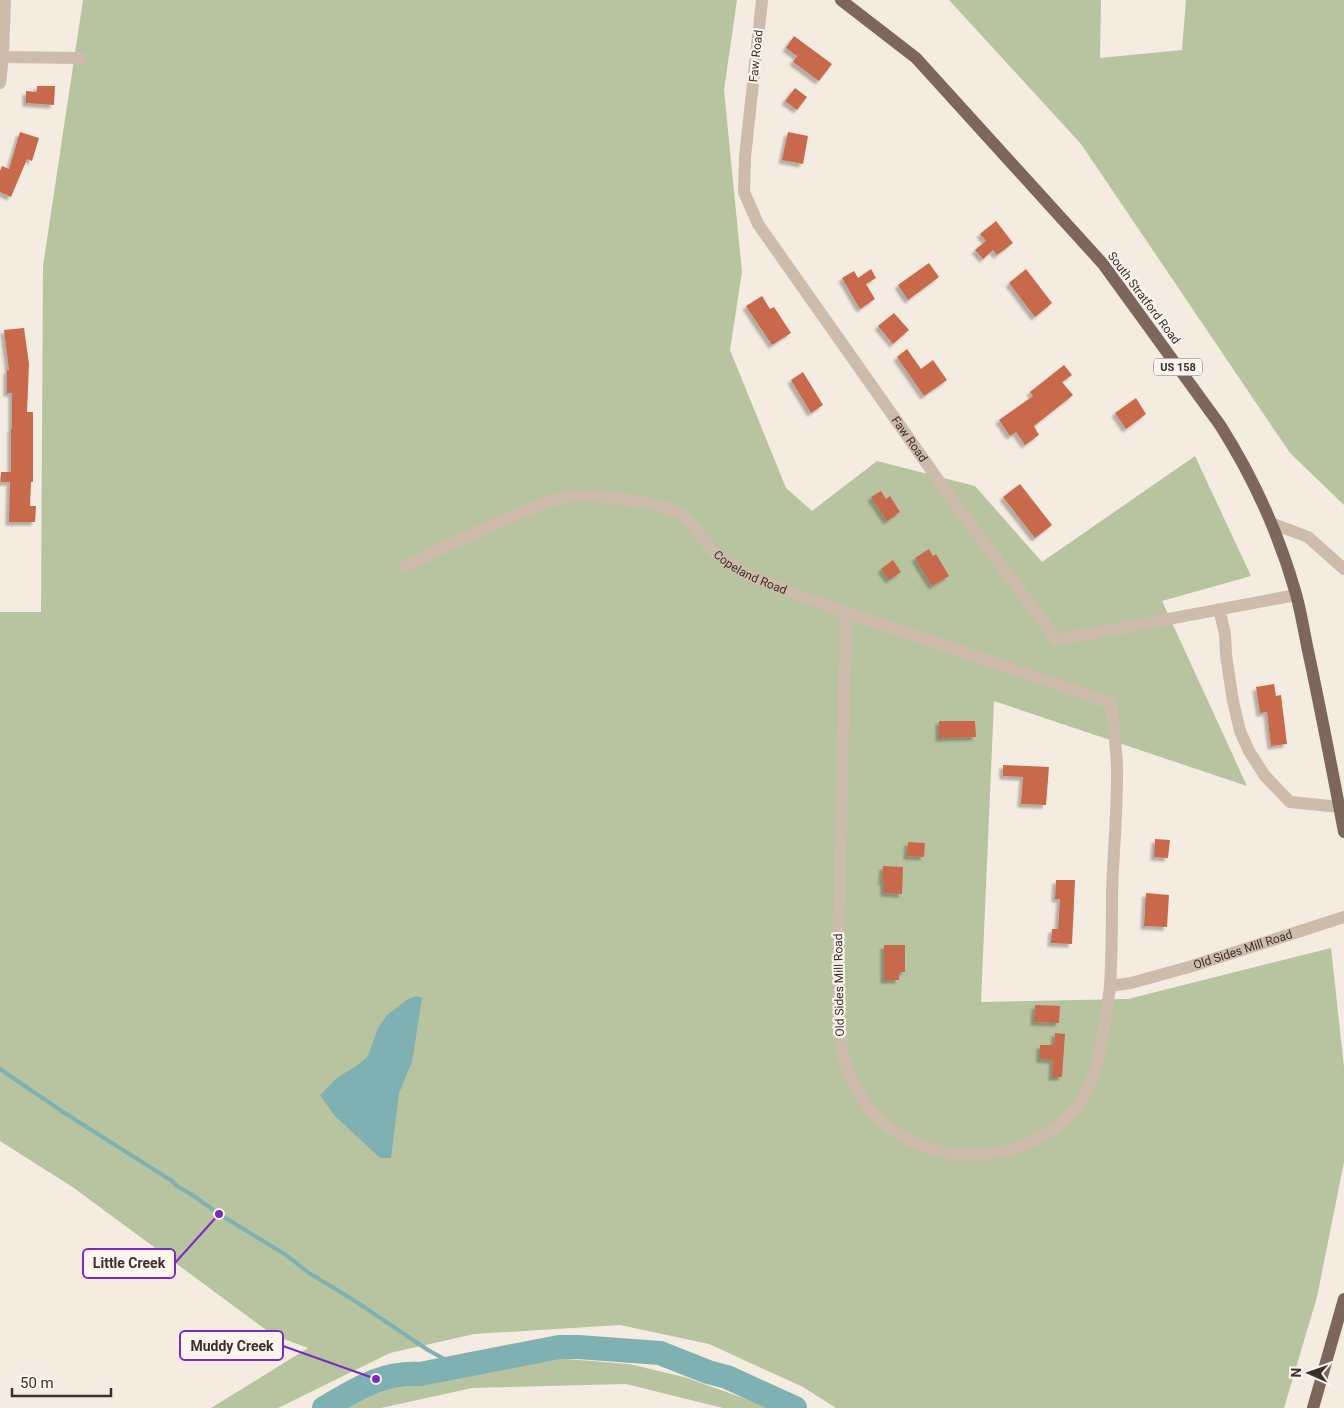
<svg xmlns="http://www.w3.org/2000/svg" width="1344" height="1408" font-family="Roboto,sans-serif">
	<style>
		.green { fill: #b8c4a0 }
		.water { fill: #7fb0b2 }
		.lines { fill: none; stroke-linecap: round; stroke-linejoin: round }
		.stream { stroke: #7fb0b2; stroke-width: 4 }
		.river { stroke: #7fb0b2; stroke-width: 24 }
		.building { fill: #c8694b; filter: url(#shadow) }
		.minor { stroke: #cdbbac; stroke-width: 12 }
		.major { stroke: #7d675c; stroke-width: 12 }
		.labels { text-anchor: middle; stroke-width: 4.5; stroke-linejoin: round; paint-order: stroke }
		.shield { fill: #fbf5ee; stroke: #756b66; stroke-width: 1 }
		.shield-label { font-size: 11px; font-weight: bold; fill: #3b302b }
		.street-label { font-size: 12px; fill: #3b302b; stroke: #fbf5ee }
		.leader { fill: none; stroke: #7b2cbf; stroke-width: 2 }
		.callout-dot { fill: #7b2cbf; stroke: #fbf5ee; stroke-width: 2 }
		.callout { fill: #fbf5ee; stroke: #7b2cbf; stroke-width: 2 }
		.callout-label { font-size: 14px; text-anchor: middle; font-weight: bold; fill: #3b302b }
	</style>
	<defs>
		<filter id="shadow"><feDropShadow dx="-3.5" dy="3.5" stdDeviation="1" flood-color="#0004"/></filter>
	</defs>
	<rect width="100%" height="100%" fill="#f4ebe1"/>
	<g class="green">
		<polygon points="83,0 737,0 724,90 742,272 730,350 786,488 812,511 877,461 975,486 1042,562 1195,456 1251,576 1162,601 1247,786 994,701 981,1002 1128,999 1331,948 1344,1067 1344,1162 1317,1297 1284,1408 836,1408 803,1387 709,1344 620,1325 474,1334 390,1353 278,1408 211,1408 308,1348 273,1335 74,1188 0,1141 0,612 41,612 43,266"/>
		<polygon points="949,0 1101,0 1100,58 1182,50 1186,0 1344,0 1344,505 1290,453 1081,144"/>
		<polygon points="554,1358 629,1364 684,1377 772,1408 723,1408 626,1384 472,1388 381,1408 339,1408 375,1387"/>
	</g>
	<polygon class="water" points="416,996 422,998 412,1062 399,1093 391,1158 380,1158 334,1115 320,1095 338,1077 358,1065 368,1056 378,1028 387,1015 408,999"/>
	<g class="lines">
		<polyline class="stream" points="0,1069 63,1112 172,1181 177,1186 191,1194 219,1214 286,1255 309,1273 352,1299 428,1350 457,1366"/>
		<path class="river" d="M324,1408C357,1389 381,1372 420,1374L559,1347H578L660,1353L708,1372L727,1377L795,1408"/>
	</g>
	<g class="building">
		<polygon points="794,36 832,64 819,81 793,62 797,56 786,48"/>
		<polygon points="37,86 55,86 54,105 26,103 26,91 37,92"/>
		<polygon points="795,88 807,97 797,110 785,101"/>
		<polygon points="20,132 39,138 32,161 27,159 11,197 0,192 0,171 2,166 9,169"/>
		<polygon points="788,132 808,136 803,164 782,160"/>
		<polygon points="996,221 1013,243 997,255 993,250 983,259 975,250 986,241 980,234"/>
		<polygon points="929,263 939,277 908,300 898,285"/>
		<polygon points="871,269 876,278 866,284 875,299 860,309 842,278 854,271 858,278"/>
		<polygon points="1026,269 1052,303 1035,317 1009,283"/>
		<polygon points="762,296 770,309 774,307 791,333 772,345 746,306"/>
		<polygon points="894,313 909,330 893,344 878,326"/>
		<polygon points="24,328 29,364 27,412 33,412 33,482 31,482 30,506 36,506 35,522 9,522 10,482 1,482 1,472 11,472 11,429 12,429 12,393 7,393 7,370 9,370 4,330"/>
		<polygon points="907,349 921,369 933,360 947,380 924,396 897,357"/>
		<polygon points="1064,365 1072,375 1062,382 1073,395 1034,426 1039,435 1025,445 1016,432 1010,436 999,420 1033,396 1030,392"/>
		<polygon points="803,372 823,405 811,413 791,380"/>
		<polygon points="1136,398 1146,414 1126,429 1115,413"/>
		<polygon points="1020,484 1052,525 1035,538 1003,497"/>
		<polygon points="881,491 886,499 890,496 900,512 887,521 871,497"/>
		<polygon points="929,549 933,556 936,554 949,576 932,586 915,558"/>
		<polygon points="893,560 901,572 889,580 881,569"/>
		<polygon points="1274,684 1276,696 1281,695 1287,744 1271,746 1267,712 1260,713 1256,687"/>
		<polygon points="939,721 975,721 976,737 939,738"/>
		<polygon points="1003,765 1049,767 1046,805 1021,804 1023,777 1003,776"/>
		<polygon points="1155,839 1170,840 1168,858 1154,857"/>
		<polygon points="908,842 925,843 924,857 907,856"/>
		<polygon points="883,866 903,867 902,894 884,893 884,882 882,881"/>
		<polygon points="1056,880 1075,880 1072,944 1051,943 1052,929 1058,929 1060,899 1055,899"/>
		<polygon points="1146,893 1169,895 1167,927 1144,926"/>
		<polygon points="884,945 905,945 905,972 899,972 899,980 884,980"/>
		<polygon points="1035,1005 1060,1006 1059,1023 1034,1022"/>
		<polygon points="1055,1033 1065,1034 1062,1077 1052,1077 1053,1060 1040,1059 1040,1045 1054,1045"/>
	</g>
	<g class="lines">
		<g class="minor">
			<path id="s1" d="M762,0L745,157L744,192L758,224L953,501L1057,640L1296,595"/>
			<polyline points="3,57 80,58"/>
			<polyline points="0,83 3,57 5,0"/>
			<polyline points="1271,523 1308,537 1344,569"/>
			<path id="s2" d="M405,566C443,548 482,529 521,513C539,505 560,496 580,496C602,496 665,502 682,515C692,523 699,534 707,544C721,560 738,571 757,579C807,600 859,617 910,634C977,657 1044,680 1111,703C1113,728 1118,754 1117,779C1117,817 1113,855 1112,894C1112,924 1112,955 1110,985C1109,999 1106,1013 1104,1026C1100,1051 1096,1077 1082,1099C1073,1113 1061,1124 1047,1133C988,1171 905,1159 864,1101C842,1070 839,1039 837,1003L846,613"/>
			<polyline points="1219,609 1225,634 1226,655 1233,701 1240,731 1249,751 1265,776 1290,802 1340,807"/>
			<path id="s3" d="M1110,986L1131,983L1189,967L1344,917"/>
		</g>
		<g class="major">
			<path d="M841,0L916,58L1103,264L1220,425C1253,477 1279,534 1296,594C1302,616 1305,638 1310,660C1322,717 1333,774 1344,832"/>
			<polyline points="1313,1408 1344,1299"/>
		</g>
	</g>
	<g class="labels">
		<rect class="shield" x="1154" y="358.5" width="48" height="17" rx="4"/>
		<g class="shield-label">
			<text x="1178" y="371">US 158</text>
		</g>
		<g class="street-label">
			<text transform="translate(756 56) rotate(-84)" y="4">Faw Road</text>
			<text transform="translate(1144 298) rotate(53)" y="4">South Stratford Road</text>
			<text dy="4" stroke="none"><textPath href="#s1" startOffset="491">Faw Road</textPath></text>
			<text dy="4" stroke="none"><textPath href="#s2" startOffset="385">Copeland Road</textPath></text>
			<text dy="4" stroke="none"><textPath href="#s3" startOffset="138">Old Sides Mill Road</textPath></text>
			<text transform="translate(839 985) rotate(-91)" y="4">Old Sides Mill Road</text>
		</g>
	</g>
	<path class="leader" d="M219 1214L175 1263M376 1379L283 1346"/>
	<g class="callout-dot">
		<circle cx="219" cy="1214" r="5"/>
		<circle cx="376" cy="1379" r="5"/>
	</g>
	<g class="callout">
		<rect x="83" y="1249" width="92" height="29" rx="5"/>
		<rect x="180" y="1331" width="103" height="29" rx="5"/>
	</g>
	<g class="callout-label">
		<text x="129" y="1268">Little Creek</text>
		<text x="232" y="1351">Muddy Creek</text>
	</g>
	<g transform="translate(1309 1373) rotate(272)" stroke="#fbf5ee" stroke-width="4" paint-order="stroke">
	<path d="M0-4L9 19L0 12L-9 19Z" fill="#3b302b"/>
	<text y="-8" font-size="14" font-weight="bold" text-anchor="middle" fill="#3b302b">N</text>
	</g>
	<path d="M12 1388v8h99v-8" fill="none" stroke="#3b302b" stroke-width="2.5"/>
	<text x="20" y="1388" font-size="15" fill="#3b302b" stroke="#fbf5ee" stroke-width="4" paint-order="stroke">50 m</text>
</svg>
